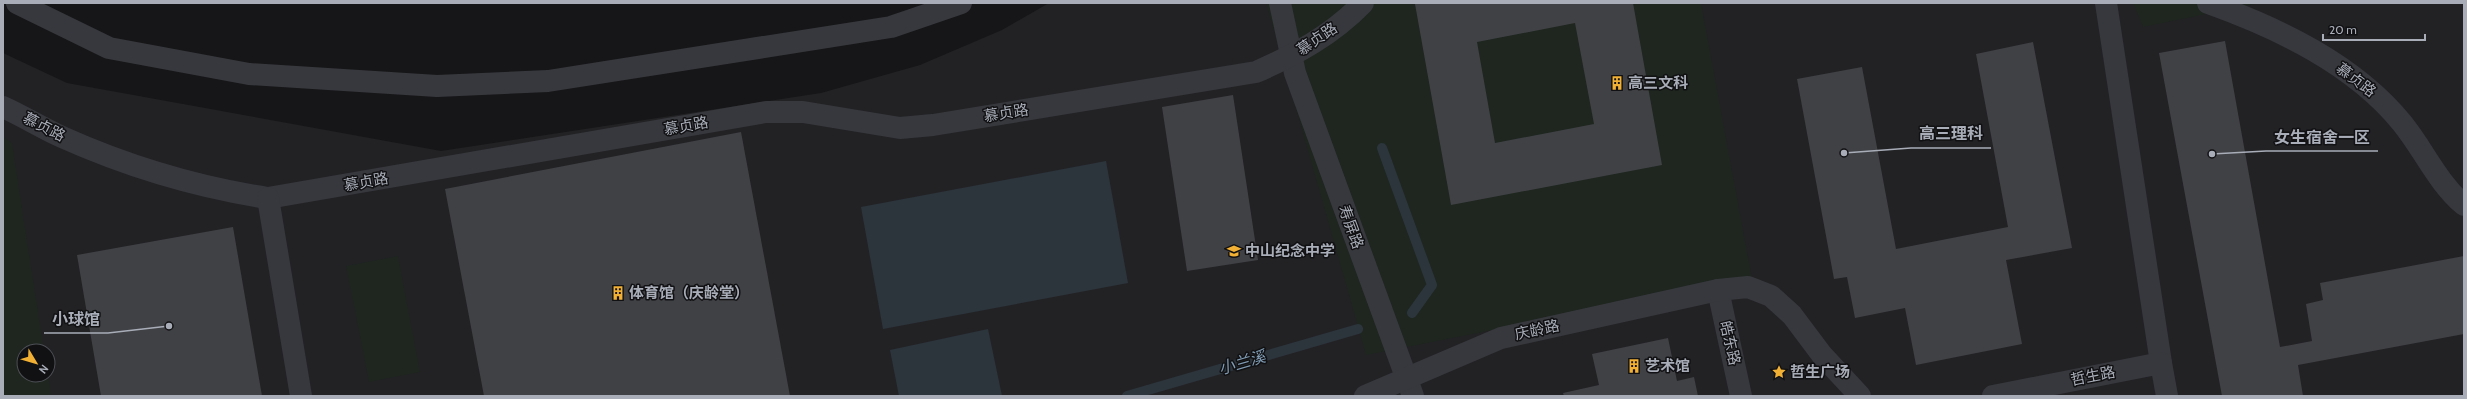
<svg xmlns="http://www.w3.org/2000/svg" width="2467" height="399" font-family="Cabin,'Noto Sans SC',sans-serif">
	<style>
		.built { fill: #222225; fill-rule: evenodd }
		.green { fill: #1e261f }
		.water { fill: #2c353c }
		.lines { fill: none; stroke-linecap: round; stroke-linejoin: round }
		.stream { stroke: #2c353c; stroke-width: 10 }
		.building { fill: #404145; fill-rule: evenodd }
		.minor { stroke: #37383d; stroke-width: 22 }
		.labels { text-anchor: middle; stroke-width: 3; stroke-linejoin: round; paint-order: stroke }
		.street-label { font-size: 15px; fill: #a8adb8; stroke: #111113 }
		.poi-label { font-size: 15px; font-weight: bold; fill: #a8adb8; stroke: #111113; text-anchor: start }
		.water-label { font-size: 16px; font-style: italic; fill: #7f9bb3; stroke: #111113 }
		.leader { fill: none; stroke: #a8adb8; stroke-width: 1.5 }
		.callout-dot { fill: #a8adb8; stroke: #111113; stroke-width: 1.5 }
		.callout-label { font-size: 16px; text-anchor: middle; font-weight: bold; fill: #a8adb8; stroke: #111113; stroke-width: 3; stroke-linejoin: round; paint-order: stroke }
	</style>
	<rect width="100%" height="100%" fill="#161618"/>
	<path class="built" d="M1049,3H2464V396H3V53L67,83L441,151L821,93L920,65L1002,30ZM24,351H48V375H24Z"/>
	<g class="green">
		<polygon points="1266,3 1701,3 1752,279 1366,355"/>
		<polygon points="2133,3 2260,3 2143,27"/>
		<polygon points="3,137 12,143 44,351 24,351 24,375 48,375 51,396 3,396"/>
		<polygon points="398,256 420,372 369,382 346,266"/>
	</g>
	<g class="water">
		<polygon points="1106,161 1128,283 883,329 861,207"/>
		<polygon points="988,329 1002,396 899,396 890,350"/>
	</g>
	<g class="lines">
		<g class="stream">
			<polyline points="1382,148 1432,285 1412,313"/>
			<polyline points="1127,396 1358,329"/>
		</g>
	</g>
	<g class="building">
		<path d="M1420,3H1633L1662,165L1451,205L1415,4ZM1575,23L1594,124L1495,143L1477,42Z"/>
		<polygon points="2225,41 2280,347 2312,341 2306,304 2323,300 2320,283 2464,256 2464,334 2298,365 2303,396 2222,396 2159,53"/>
		<polygon points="2033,42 2072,248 2006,260 2022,344 1916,365 1905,308 1855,318 1847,277 1834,279 1797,79 1862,67 1896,249 2008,227 1976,54"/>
		<polygon points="1233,95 1258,260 1187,271 1162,107"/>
		<polygon points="741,132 790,396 484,396 445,189"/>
		<polygon points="233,227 262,396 101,396 77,255"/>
		<polygon points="1668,338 1677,381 1694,377 1698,396 1564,396 1563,393 1599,385 1592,354"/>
	</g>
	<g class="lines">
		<g class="minor">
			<polyline points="17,3 109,48 249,74 437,86 548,81 891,27 961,3"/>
			<polyline points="1280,3 1295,73 1413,396"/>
			<polyline points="2106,3 2161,363"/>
			<path d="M2208,3C2278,28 2354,64 2402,123C2424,150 2437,182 2464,205"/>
			<path d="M3,107C23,116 42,128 62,137C129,167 196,187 268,198L766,112H803L900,128L933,125L1256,72C1295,55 1332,35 1363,3"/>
			<polyline points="268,198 301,396"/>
			<polyline points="1718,290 1741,396"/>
			<polyline points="1365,396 1501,338 1718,290 1748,287 1771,296 1792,315 1822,355 1860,396"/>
			<polyline points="1993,396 2161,363 2167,396"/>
		</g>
	</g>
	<defs>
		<symbol id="building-bare" viewBox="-9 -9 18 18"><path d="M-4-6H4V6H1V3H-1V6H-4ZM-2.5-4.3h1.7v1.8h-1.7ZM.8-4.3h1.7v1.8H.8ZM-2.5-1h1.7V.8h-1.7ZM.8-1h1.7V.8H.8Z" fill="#f2b134" stroke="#111113" stroke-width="2.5" paint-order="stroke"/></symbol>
		<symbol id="school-bare" viewBox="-9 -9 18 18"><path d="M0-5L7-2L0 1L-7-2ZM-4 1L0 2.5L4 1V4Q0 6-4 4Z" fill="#f2b134" stroke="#111113" stroke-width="2.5" paint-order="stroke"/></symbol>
		<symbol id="sight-bare" viewBox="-9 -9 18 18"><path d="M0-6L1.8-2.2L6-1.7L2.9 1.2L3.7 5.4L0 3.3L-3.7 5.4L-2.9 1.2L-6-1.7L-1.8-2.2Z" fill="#f2b134" stroke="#111113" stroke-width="2.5" paint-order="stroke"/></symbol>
	</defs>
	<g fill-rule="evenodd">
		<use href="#building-bare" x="1607" y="73" width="20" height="20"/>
		<use href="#school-bare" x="1224" y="241" width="20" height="20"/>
		<use href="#building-bare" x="608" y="283" width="20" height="20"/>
		<use href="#building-bare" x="1624" y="356" width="20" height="20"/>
		<use href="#sight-bare" x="1769" y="362" width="20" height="20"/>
	</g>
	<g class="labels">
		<g class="street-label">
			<text transform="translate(1317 39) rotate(-34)" y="5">慕贞路</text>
			<text transform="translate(2356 80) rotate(37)" y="5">慕贞路</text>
			<text transform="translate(1006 113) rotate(-9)" y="5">慕贞路</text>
			<text transform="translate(686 126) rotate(-10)" y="5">慕贞路</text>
			<text transform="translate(44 127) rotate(27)" y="5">慕贞路</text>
			<text transform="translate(366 182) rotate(-10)" y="5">慕贞路</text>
			<text transform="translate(1351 227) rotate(70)" y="5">寿屏路</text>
			<text transform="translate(1537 330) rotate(-12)" y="5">庆龄路</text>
			<text transform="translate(1730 343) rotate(77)" y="5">皓东路</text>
			<text transform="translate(2093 376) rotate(-11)" y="5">哲生路</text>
		</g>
		<g class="poi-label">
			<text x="1628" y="88">高三文科</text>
			<text x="1245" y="256">中山纪念中学</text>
			<text x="629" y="298">体育馆（庆龄堂）</text>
			<text x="1645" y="371">艺术馆</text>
			<text x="1790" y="377">哲生广场</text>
		</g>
		<g class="water-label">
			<text transform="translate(1242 362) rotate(-16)" y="6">小兰溪</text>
		</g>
	</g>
	<path class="leader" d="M1844 153L1911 148H1991M2212 154L2266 151H2378M169 326L108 333H44"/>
	<g class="callout-dot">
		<circle cx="1844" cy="153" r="4"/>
		<circle cx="2212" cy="154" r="4"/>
		<circle cx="169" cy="326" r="4"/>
	</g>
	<g class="callout-label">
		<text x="1951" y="139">高三理科</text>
		<text x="2322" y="143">女生宿舍一区</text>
		<text x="76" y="325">小球馆</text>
	</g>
	<rect width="2467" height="399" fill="none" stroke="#a8adb8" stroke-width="8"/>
	<g transform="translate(36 363) rotate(128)"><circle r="19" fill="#111113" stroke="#4d4f55"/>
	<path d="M0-3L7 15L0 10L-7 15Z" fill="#f2b134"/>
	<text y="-6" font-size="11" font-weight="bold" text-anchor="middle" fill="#a8adb8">N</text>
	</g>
	<path d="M2323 34v6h102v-6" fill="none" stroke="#a8adb8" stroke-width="2"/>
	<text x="2329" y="34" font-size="12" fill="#a8adb8" stroke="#111113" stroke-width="3" paint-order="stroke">20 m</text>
</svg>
